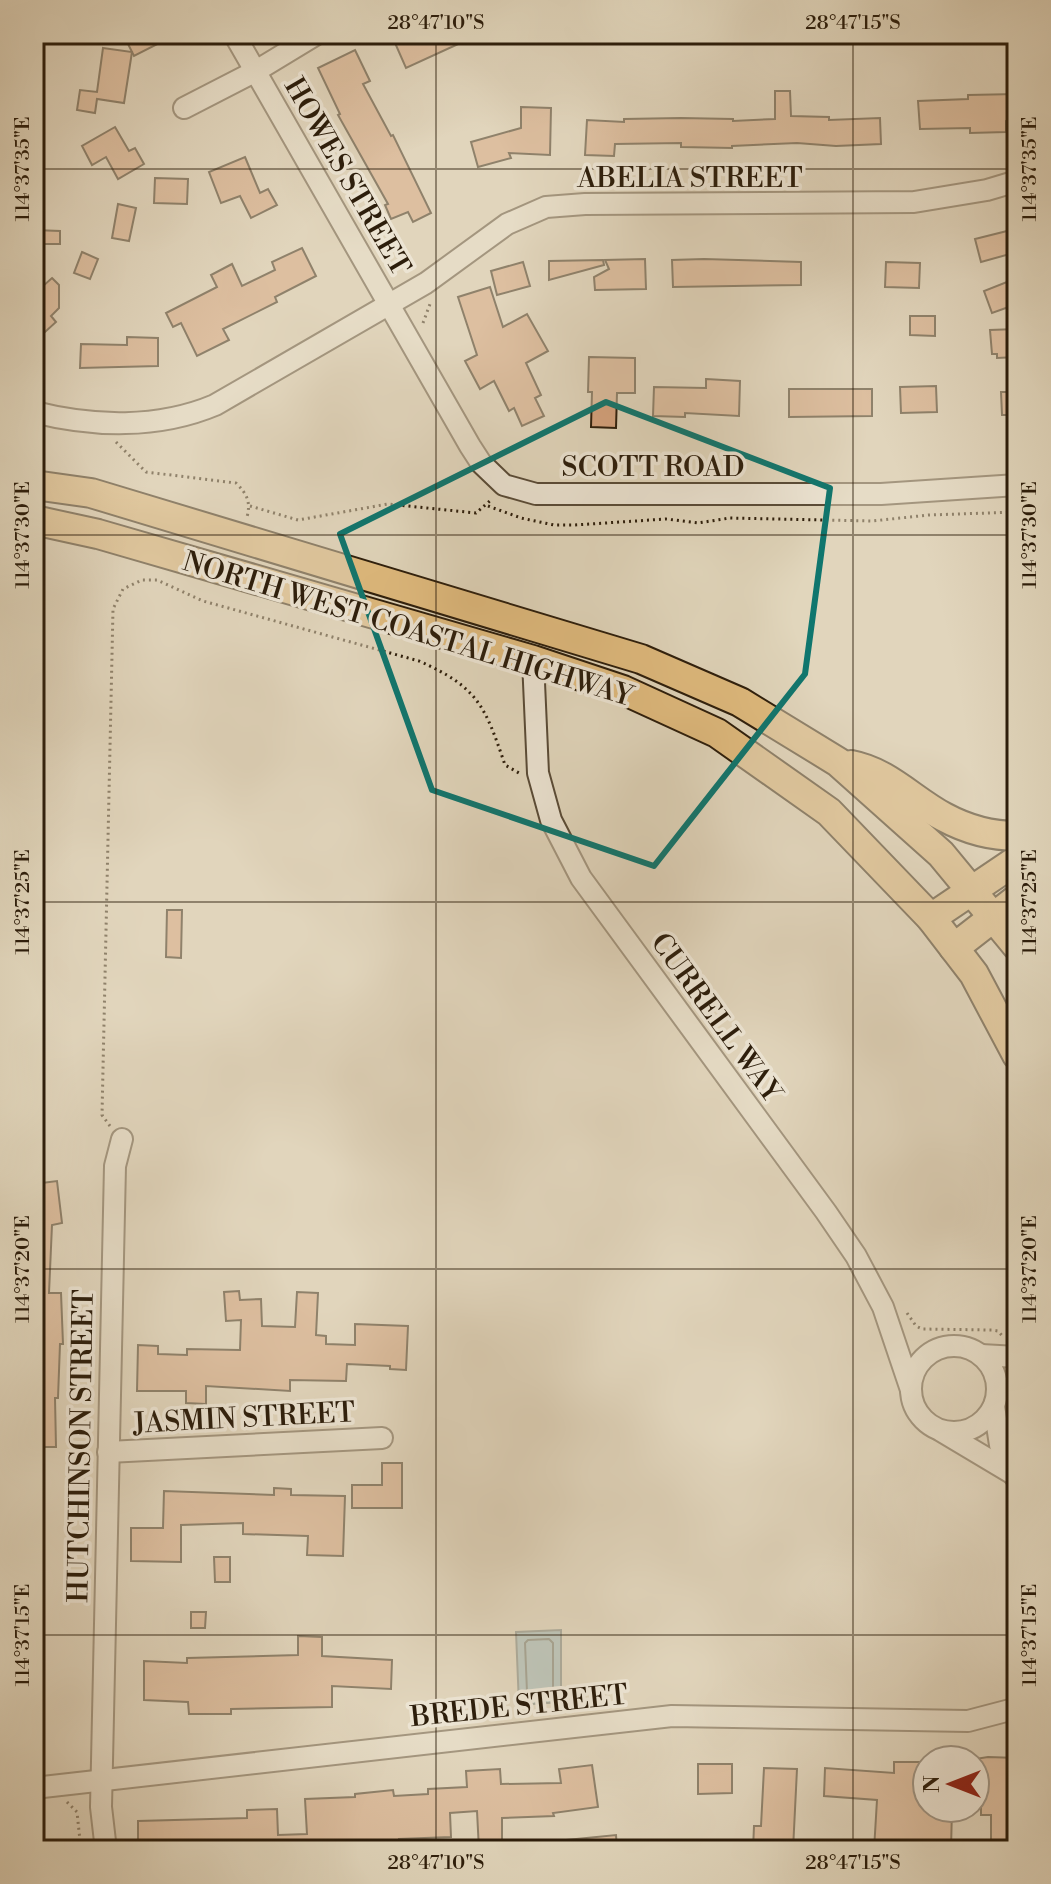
<svg xmlns="http://www.w3.org/2000/svg" width="1051" height="1884" font-family="'Libre Bodoni',serif">
	<style>
		.water { fill: #98b7ba; stroke: #6d7974; stroke-width: 2 }
		.lines { fill: none; stroke-linecap: round; stroke-linejoin: round }
		.shore { stroke: #626a62; stroke-width: 2 }
		.building { fill: #d7a47f; stroke: #2c1d0b; stroke-width: 2 }
		.minor-casing { stroke: #594b37; stroke-width: 24 }
		.highway-casing { stroke: #2c1d0b; stroke-width: 32 }
		.path { stroke: #2c1d0b; stroke-width: 3; stroke-dasharray: 2 4; stroke-linecap: butt }
		.minor { stroke: #ece4d3; stroke-width: 20 }
		.highway { stroke: #e0bb7e; stroke-width: 28 }
		.marked { fill: none; stroke: #0f766e; stroke-width: 6; stroke-linejoin: round }
		.ticks { fill: none; stroke: #2c1d0b; stroke-width: 2; stroke-opacity: 0.45 }
		.labels { text-anchor: middle; stroke-width: 7; stroke-linejoin: round; paint-order: stroke }
		.street-label { font-size: 28px; fill: #2c1d0b; stroke: #ece4d3 }
		.neatline { fill: none; stroke: #2c1d0b; stroke-width: 3 }
		.ticks-label { font-size: 20px; text-anchor: middle; fill: #2c1d0b }
	</style>
	<rect width="100%" height="100%" fill="#e1d6bc"/>
	<filter id="stains"><feTurbulence type="fractalNoise" baseFrequency=".0025" numOctaves="4"/><feColorMatrix values="0 0 0 0 .2 0 0 0 0 .09 0 0 0 0 .02 0 0 0 .5 -.17"/></filter>
	<radialGradient id="worn" r=".72"><stop offset=".6" stop-color="#630" stop-opacity="0"/><stop offset="1" stop-color="#630" stop-opacity=".3"/></radialGradient>
	<polygon class="water" points="561,1630 561,1702 519,1705 516,1632"/>
	<g class="lines">
		<polygon class="shore" points="549,1639 553,1643 553,1692 550,1695 529,1696 527,1692 525,1643 528,1640"/>
	</g>
	<g class="building">
		<polygon points="123,34 177,34 134,56"/>
		<polygon points="414,34 480,34 406,68 395,43"/>
		<polygon points="103,48 132,52 124,103 97,99 95,113 77,110 80,90 97,92"/>
		<polygon points="355,50 370,81 363,84 391,136 393,135 431,213 413,222 408,212 391,219 385,205 388,204 338,115 340,114 318,68"/>
		<polygon points="775,91 790,91 791,116 829,117 829,120 880,118 881,144 836,146 797,143 732,146 732,148 681,147 681,143 615,144 614,156 585,155 587,120 624,122 624,119 681,118 733,119 733,121 775,119"/>
		<polygon points="1017,94 1017,119 1006,121 1006,132 970,133 970,128 920,129 918,101 968,99 968,95"/>
		<polygon points="521,107 551,108 550,155 509,153 511,158 478,167 471,142 521,128"/>
		<polygon points="115,127 129,151 135,148 144,164 118,179 106,157 92,165 82,146"/>
		<polygon points="245,157 260,193 268,189 277,205 251,218 240,196 221,203 209,172"/>
		<polygon points="155,178 188,179 187,204 154,203"/>
		<polygon points="118,204 136,208 129,241 112,238"/>
		<polygon points="34,230 60,231 60,244 34,244"/>
		<polygon points="1011,230 1017,252 981,262 975,239"/>
		<polygon points="302,248 316,276 275,297 277,302 223,329 229,340 197,356 181,323 173,327 166,313 217,287 211,275 232,264 242,286 275,270 272,262"/>
		<polygon points="82,252 98,259 90,279 74,273"/>
		<polygon points="645,259 646,289 595,290 594,277 609,269 605,260"/>
		<polygon points="704,259 801,262 801,285 673,287 672,260"/>
		<polygon points="603,260 604,265 549,280 549,261"/>
		<polygon points="523,262 530,286 497,295 491,271"/>
		<polygon points="886,262 920,263 919,288 885,287"/>
		<polygon points="52,278 59,285 59,308 51,316 56,322 34,342 34,294"/>
		<polygon points="1017,278 1017,304 992,313 984,291"/>
		<polygon points="490,287 503,327 527,314 548,351 526,363 541,395 535,398 544,416 522,426 514,408 509,411 494,381 480,389 465,361 477,355 458,297"/>
		<polygon points="910,316 935,316 935,336 910,335"/>
		<polygon points="1017,329 1017,357 997,358 997,354 992,354 990,330"/>
		<polygon points="127,337 158,338 158,366 80,368 81,344 127,345"/>
		<polygon points="589,357 635,358 635,393 617,393 616,428 591,427 592,392 588,392"/>
		<polygon points="706,379 740,381 739,416 685,413 685,417 653,416 654,387 706,388"/>
		<polygon points="936,386 937,412 901,413 900,387"/>
		<polygon points="789,389 872,389 872,416 789,417"/>
		<polygon points="1001,392 1017,392 1017,415 1002,415"/>
		<polygon points="167,910 182,910 181,958 166,957"/>
		<polygon points="57,1181 62,1223 52,1225 49,1293 61,1293 63,1344 60,1344 58,1398 55,1398 56,1447 34,1447 34,1184"/>
		<polygon points="239,1291 240,1300 261,1299 262,1326 295,1327 297,1292 318,1293 316,1335 326,1336 326,1344 355,1345 355,1324 408,1326 406,1370 390,1369 390,1366 347,1364 346,1381 290,1380 290,1391 206,1386 206,1404 186,1403 186,1391 137,1391 138,1345 158,1346 158,1354 187,1355 187,1349 240,1350 241,1320 226,1321 224,1292"/>
		<polygon points="382,1463 402,1463 402,1508 352,1508 352,1485 382,1485"/>
		<polygon points="274,1488 291,1489 291,1495 345,1496 343,1556 307,1555 308,1536 243,1534 243,1523 181,1525 181,1562 131,1561 131,1528 163,1528 164,1491 274,1495"/>
		<polygon points="214,1557 230,1557 230,1582 215,1582"/>
		<polygon points="191,1612 206,1612 205,1628 191,1628"/>
		<polygon points="298,1636 322,1637 322,1656 392,1660 391,1689 332,1686 332,1707 231,1709 231,1714 189,1714 188,1702 144,1700 144,1661 187,1663 187,1658 298,1655"/>
		<polygon points="988,1757 1017,1758 1017,1850 991,1850 991,1815 981,1815 981,1794 975,1794 975,1759"/>
		<polygon points="894,1762 927,1762 927,1808 952,1808 951,1850 874,1850 877,1800 824,1796 825,1768 894,1773"/>
		<polygon points="698,1764 732,1764 732,1793 698,1794"/>
		<polygon points="592,1765 598,1807 553,1813 554,1816 502,1818 502,1850 479,1850 477,1811 450,1813 451,1837 399,1839 400,1850 138,1850 138,1821 247,1818 247,1810 277,1809 278,1835 307,1834 305,1799 355,1797 355,1794 393,1790 394,1796 428,1794 428,1789 467,1787 466,1771 500,1769 501,1784 561,1783 559,1769"/>
		<polygon points="764,1768 797,1769 793,1850 753,1850 754,1826 761,1826"/>
		<polygon points="616,1835 617,1850 568,1850 567,1840"/>
	</g>
	<g class="lines">
		<defs>
			<g id="minor">
				<polyline points="234,34 470,446 481,463 504,485 536,494 881,494 1017,485"/>
				<polyline points="184,108 256,71 317,34"/>
				<path d="M34,412C93,427 158,429 215,405L426,283L507,224L546,207L585,204L914,202L987,190L1017,181"/>
				<polyline points="533,660 538,773 551,820 581,878 826,1212 856,1256 883,1307 911,1390"/>
				<circle cx="954" cy="1389" r="43"/>
				<polyline points="981,1355 1017,1357"/>
				<polyline points="994,1406 1000,1445 1015,1477"/>
				<polyline points="941,1431 1013,1474"/>
				<polyline points="108,1452 382,1438"/>
				<polyline points="34,1788 672,1716 968,1721 1010,1710"/>
				<polyline points="106,1850 101,1807 115,1166 122,1139"/>
			</g>
			<g id="highway">
				<polyline points="34,485 91,493 641,659 740,702 838,762 941,854 1017,946"/>
				<polyline points="34,520 98,534 533,660 623,690 717,733 829,812 931,918 974,974 1017,1055"/>
				<path d="M851,765C888,772 912,800 944,817C968,830 990,836 1017,836"/>
				<polyline points="931,918 1017,860"/>
				<polyline points="954,948 1017,899"/>
			</g>
		</defs>
		<use href="#minor" class="minor-casing"/>
		<use href="#highway" class="highway-casing"/>
		<g class="path">
			<polyline points="263,34 277,35"/>
			<polyline points="423,323 430,304"/>
			<path d="M116,442L146,472L236,483C247,494 251,502 247,517"/>
			<polyline points="250,506 298,520 388,504 476,513 492,499"/>
			<polyline points="488,506 521,518 554,525 575,525 666,519 698,523 730,518 872,521 929,515 1017,512"/>
			<path d="M110,1126L102,1115L113,609L123,589L142,580H157L203,601L419,661C478,687 485,706 505,765L519,773"/>
			<polyline points="907,1313 916,1326 922,1329 992,1330 998,1331 1004,1338"/>
			<polyline points="67,1802 77,1812 81,1850"/>
		</g>
		<use href="#minor" class="minor"/>
		<use href="#highway" class="highway"/>
	</g>
	<path d="M0 0H1051V1884H0ZM606,402L830,488L805,674L654,866L432,790L340,534Z" fill="#e1d6bc" fill-opacity=".55" fill-rule="evenodd"/>
	<path class="marked" d="M606,402L830,488L805,674L654,866L432,790L340,534Z"/>
	<path class="ticks" d="M436,34V1850M853,34V1850M34,169H1017M34,535H1017M34,902H1017M34,1269H1017M34,1635H1017"/>
	<g class="labels">
		<g class="street-label">
			<text transform="translate(348 176) rotate(60)" y="10">HOWES STREET</text>
			<text x="690" y="187">ABELIA STREET</text>
			<text x="653" y="476">SCOTT ROAD</text>
			<text transform="translate(408 628) rotate(17)" y="10">NORTH WEST COASTAL HIGHWAY</text>
			<text transform="translate(717 1017) rotate(54)" y="10">CURRELL WAY</text>
			<text transform="translate(244 1417) rotate(-3)" y="10">JASMIN STREET</text>
			<text transform="translate(80 1446) rotate(-89)" y="10">HUTCHINSON STREET</text>
			<text transform="translate(519 1705) rotate(-6)" y="10">BREDE STREET</text>
		</g>
	</g>
	<rect width="1051" height="1884" fill="none" stroke="#e1d6bc" stroke-width="88"/>
	<g transform="translate(951 1784) rotate(270)"><circle r="38" fill="#ece4d3" stroke="#9f9483" stroke-width="2"/>
	<path d="M0-6L14 30L0 20L-14 30Z" fill="#8f2418"/>
	<text y="-12" font-size="22" font-weight="bold" text-anchor="middle" fill="#2c1d0b">N</text>
	</g>
	<rect x="44" y="44" width="963" height="1796" class="neatline"/>
	<g class="ticks-label">
		<text x="436" y="29">28°47'10"S</text>
		<text x="853" y="29">28°47'15"S</text>
		<text transform="translate(1029 169) rotate(-90)" y="7">114°37'35"E</text>
		<text transform="translate(22 169) rotate(-90)" y="7">114°37'35"E</text>
		<text transform="translate(1029 535) rotate(-90)" y="7">114°37'30"E</text>
		<text transform="translate(22 535) rotate(-90)" y="7">114°37'30"E</text>
		<text transform="translate(1029 902) rotate(-90)" y="7">114°37'25"E</text>
		<text transform="translate(22 902) rotate(-90)" y="7">114°37'25"E</text>
		<text transform="translate(22 1269) rotate(-90)" y="7">114°37'20"E</text>
		<text transform="translate(1029 1269) rotate(-90)" y="7">114°37'20"E</text>
		<text transform="translate(22 1635) rotate(-90)" y="7">114°37'15"E</text>
		<text transform="translate(1029 1635) rotate(-90)" y="7">114°37'15"E</text>
		<text x="436" y="1869">28°47'10"S</text>
		<text x="853" y="1869">28°47'15"S</text>
	</g>
	<rect width="100%" height="100%" filter="url(#stains)"/>
	<rect width="100%" height="100%" fill="url(#worn)"/>
</svg>
